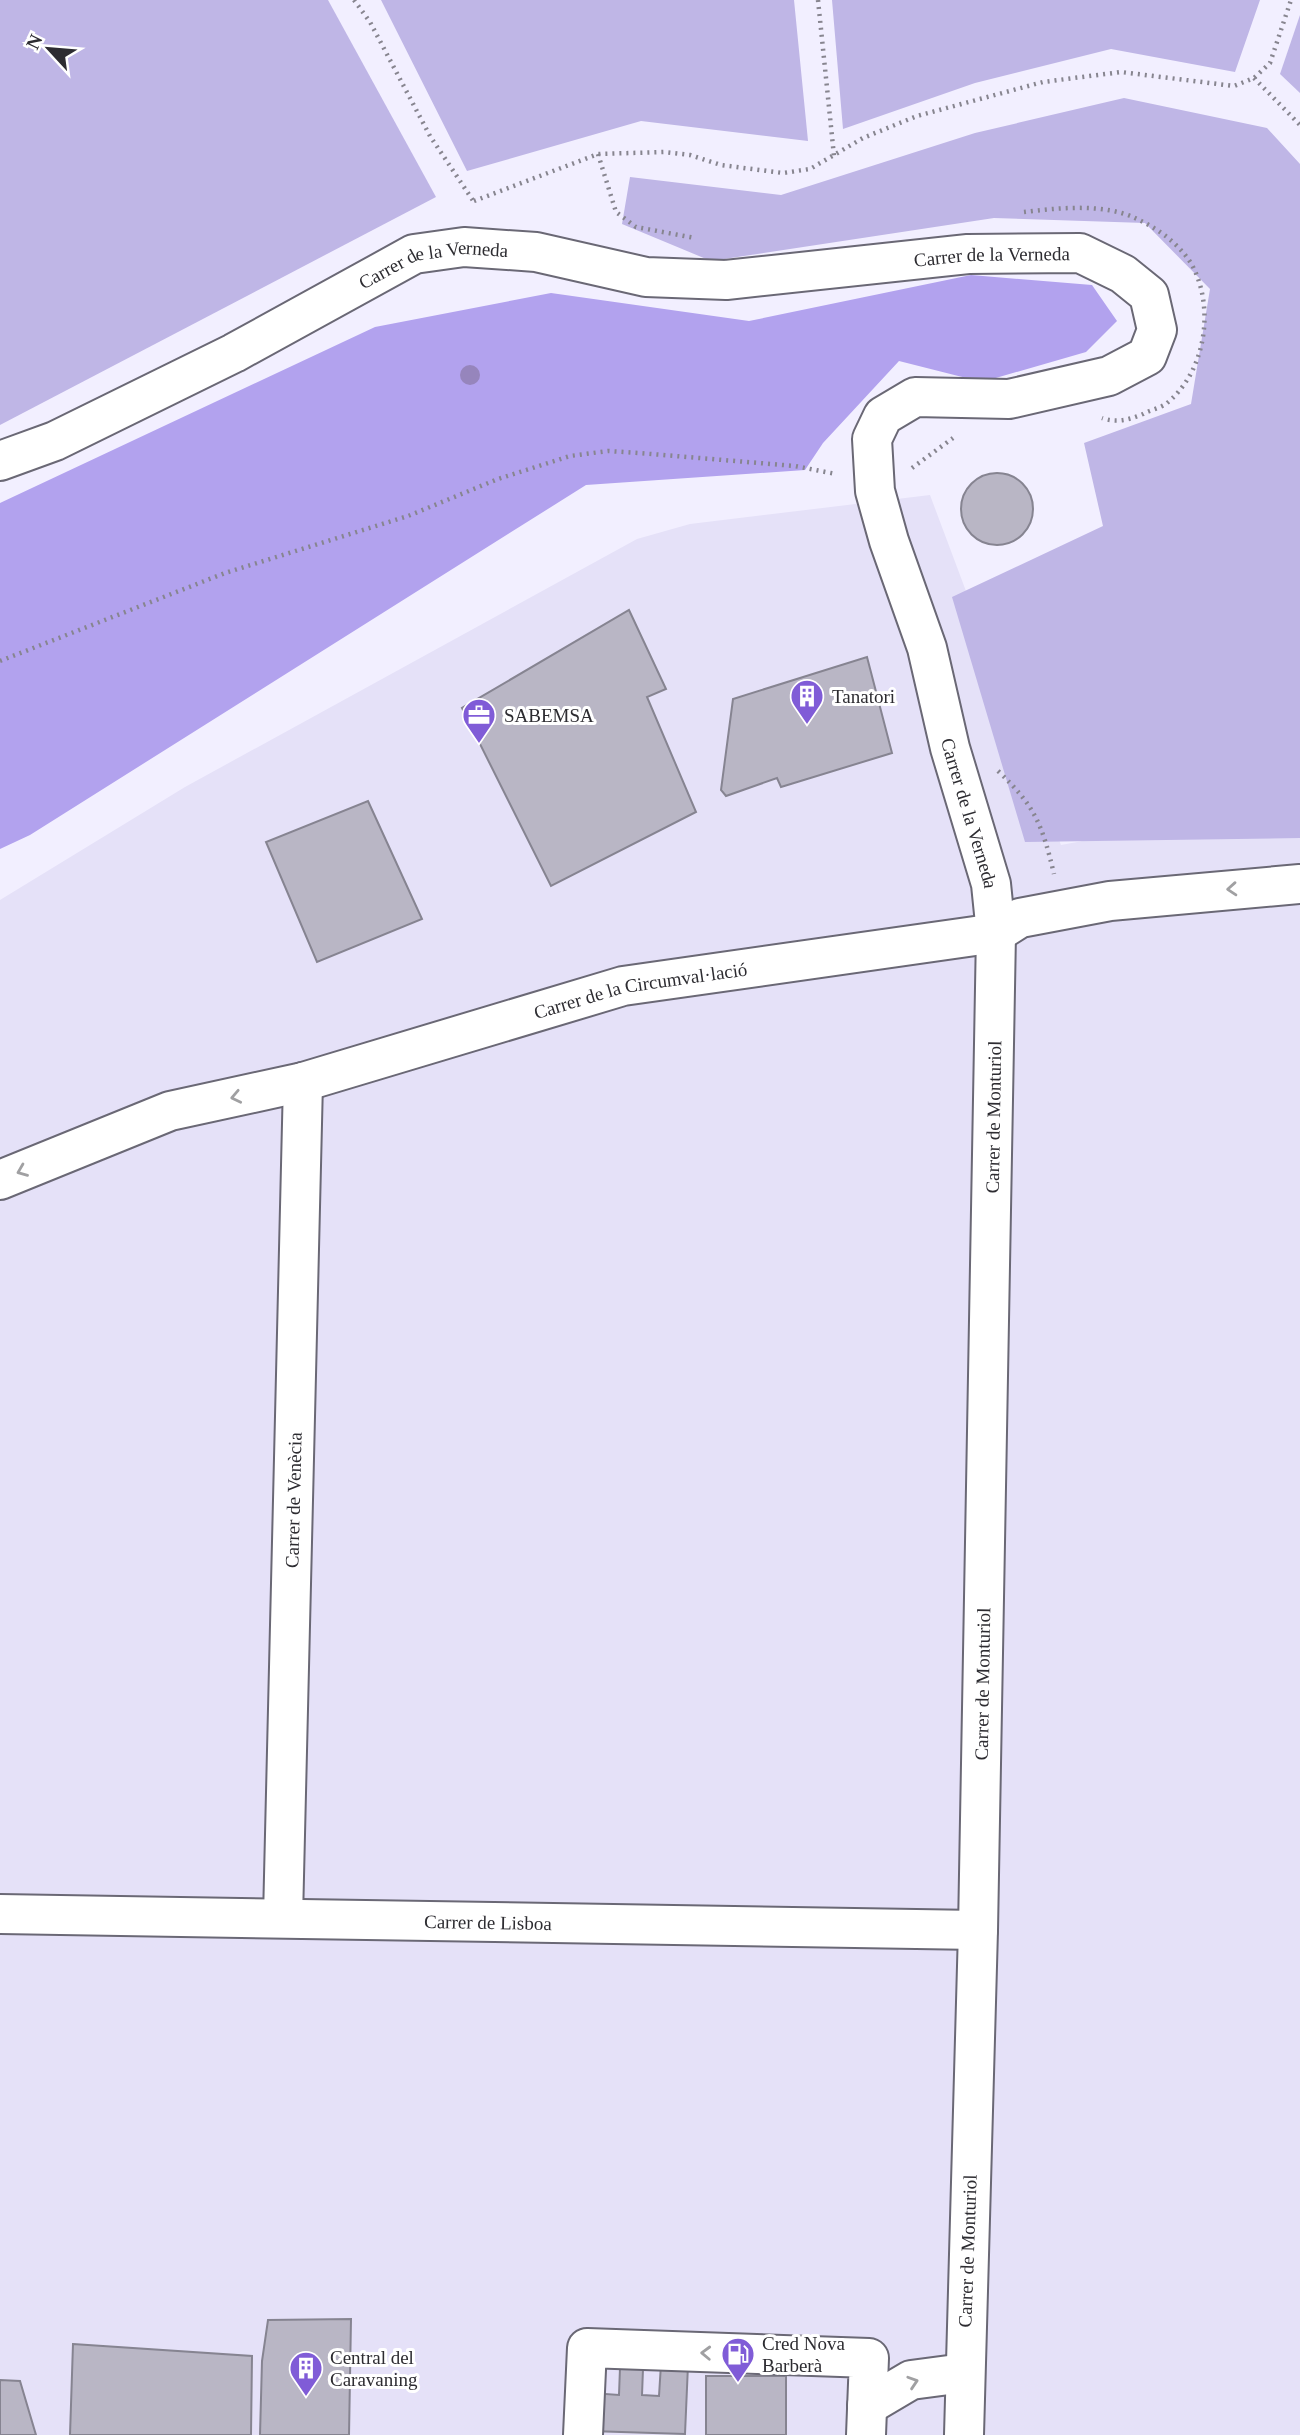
<svg xmlns="http://www.w3.org/2000/svg" width="1300" height="2435" font-family="'Times New Roman',serif">
	<style>
		.built { fill: #e5e1f8 }
		.green { fill: #bfb6e6 }
		.forest { fill: #b2a2ee }
		.building { fill: #b9b6c5; stroke: #868491; stroke-width: 2 }
		.lines { fill: none; stroke-linecap: round; stroke-linejoin: round }
		.minor-casing { stroke: #6a6875; stroke-width: 42 }
		.path { stroke: #87858f; stroke-width: 4.5; stroke-dasharray: 2 5; stroke-linecap: butt }
		.minor { stroke: #fff; stroke-width: 38 }
		.tree { fill: #9685bc }
		.oneway { stroke: #a0a0a2 }
		.labels { text-anchor: middle; stroke-width: 6; stroke-linejoin: round; paint-order: stroke }
		.street-label { font-size: 19px; fill: #2d2c31; stroke: #fff }
		.poi-label { font-size: 19px; fill: #2d2c31; stroke: #fff; text-anchor: start }
	</style>
	<rect width="100%" height="100%" fill="#f2efff"/>
	<polygon class="built" points="930,495 1061,845 1300,801 1300,2435 0,2435 0,900 185,787 637,539 690,524"/>
	<g class="green">
		<polygon points="0,0 328,0 436,197 0,425"/>
		<polygon points="381,0 794,0 808,141 641,121 467,171"/>
		<polygon points="832,0 1260,0 1235,72 1111,49 975,83 843,129"/>
		<polygon points="1300,15 1300,93 1280,74"/>
		<polygon points="1124,98 1267,128 1300,164 1300,838 1025,842 952,597 1103,526 1084,443 1191,404 1210,289 1145,223 994,218 711,261 622,224 630,177 781,195 975,133"/>
	</g>
	<polygon class="forest" points="971,275 1092,285 1117,321 1086,352 982,382 899,361 823,443 805,470 586,485 30,835 0,849 0,503 375,327 551,293 749,321"/>
	<g class="building">
		<circle cx="997" cy="509" r="36"/>
		<polygon points="629,610 666,689 647,697 696,812 551,886 462,708"/>
		<polygon points="867,657 892,753 781,787 777,778 726,796 721,790 733,699"/>
		<polygon points="368,801 422,919 317,962 266,842"/>
		<polygon points="351,2319 349,2435 260,2435 262,2361 268,2320"/>
		<polygon points="73,2344 252,2356 251,2435 70,2435"/>
		<polygon points="661,2364 688,2365 685,2434 590,2431 592,2393 619,2395 620,2368 643,2369 642,2395 659,2396"/>
		<rect x="706" y="2376" width="80" height="59"/>
		<polygon points="0,2380 20,2381 36,2435 0,2435"/>
	</g>
	<g class="lines">
		<defs>
			<g id="minor">
				<path id="s1" d="M0,461L55,441L234,353L414,254L464,247L536,252L646,277L726,280L968,254L1080,253L1123,274L1149,295L1157,330L1147,356L1109,376L1009,399L915,397L883,416L872,439L875,491L889,541L927,648L950,748L991,884L996,933L978,1930L964,2435"/>
				<path id="s2" d="M0,1180L170,1111L303,1082L623,986L996,933L1020,918L1110,901L1300,884"/>
				<path id="s3" d="M0,1914L978,1930"/>
				<path id="s4" d="M283,1918L303,1082"/>
				<polyline points="867,2406 911,2380 964,2373"/>
				<polyline points="583,2435 587,2348 869,2358 866,2435"/>
			</g>
		</defs>
		<use href="#minor" class="minor-casing"/>
		<g class="path">
			<polyline points="354,0 370,22 430,136 474,202"/>
			<polyline points="818,0 834,156"/>
			<polyline points="1254,78 1300,125"/>
			<polyline points="598,154 616,212 636,227 695,238"/>
			<polyline points="474,201 598,154 664,152 690,155 721,165 783,173 810,169 863,138 917,116 1043,82 1121,72 1234,86 1254,78 1270,63 1291,0"/>
			<path d="M1024,212C1057,208 1103,203 1135,218C1157,228 1179,243 1192,265C1215,308 1206,371 1167,403C1161,408 1150,410 1143,414C1129,420 1116,423 1102,418"/>
			<polyline points="912,468 953,438"/>
			<polyline points="0,661 225,573 408,516 498,479 570,456 608,451 639,453 795,466 836,474"/>
			<path d="M998,771C1035,806 1042,824 1054,874"/>
		</g>
		<use href="#minor" class="minor"/>
	</g>
	<circle class="tree" cx="470" cy="375" r="10"/>
	<defs><path id="oneway-chevron" d="M-2-3.5L2.5 0L-2 3.5" fill="none" stroke-width="1.6" stroke-linecap="round" stroke-linejoin="round" transform="scale(1.75)"/></defs>
	<g class="oneway">
		<use href="#oneway-chevron" transform="translate(1232 889) rotate(176)"/>
		<use href="#oneway-chevron" transform="translate(236 1097) rotate(168)"/>
		<use href="#oneway-chevron" transform="translate(22 1171) rotate(158)"/>
		<use href="#oneway-chevron" transform="translate(706 2353) rotate(-178)"/>
		<use href="#oneway-chevron" transform="translate(913 2382) rotate(-18)"/>
	</g>
	<defs>
		<symbol id="building-pin" viewBox="-11 -11 22 30"><path d="M0 17L-7.5 6A9.5 9.5 0 1 1 7.5 6Z" fill="#805cd7" stroke="#fff"/><path d="M-4-6H4V6H1V3H-1V6H-4ZM-2.5-4.3h1.7v1.8h-1.7ZM.8-4.3h1.7v1.8H.8ZM-2.5-1h1.7V.8h-1.7ZM.8-1h1.7V.8H.8Z" fill="#fff"/></symbol>
		<symbol id="office-pin" viewBox="-11 -11 22 30"><path d="M0 17L-7.5 6A9.5 9.5 0 1 1 7.5 6Z" fill="#805cd7" stroke="#fff"/><path d="M-6-3h4V-5.5h4V-3h4V5H-6ZM-1-4.5V-3h2v-1.5ZM-6 0V1H6V0Z" fill="#fff"/></symbol>
		<symbol id="fuel-pin" viewBox="-11 -11 22 30"><path d="M0 17L-7.5 6A9.5 9.5 0 1 1 7.5 6Z" fill="#805cd7" stroke="#fff"/><path d="M-5.5-6h7V0h2V4h1.3V-2.5L3-4.5l.8-.8L6-3V5H2.5V1h-1V6h-7ZM-4.2-4.7v3.2H.2V-4.7Z" fill="#fff"/></symbol>
	</defs>
	<g fill-rule="evenodd">
		<use href="#building-pin" x="788" y="677" width="38" height="52"/>
		<use href="#office-pin" x="460" y="696" width="38" height="52"/>
		<use href="#fuel-pin" x="719" y="2335" width="38" height="52"/>
		<use href="#building-pin" x="287" y="2349" width="38" height="52"/>
	</g>
	<g class="labels">
		<g class="street-label">
			<text dy="7" stroke="none"><textPath href="#s1" startOffset="1046">Carrer de la Verneda</textPath></text>
			<text dy="7" stroke="none"><textPath href="#s1" startOffset="480">Carrer de la Verneda</textPath></text>
			<text dy="7" stroke="none"><textPath href="#s1" startOffset="1970">Carrer de la Verneda</textPath></text>
			<text dy="7" stroke="none"><textPath href="#s2" startOffset="670">Carrer de la Circumval·lació</textPath></text>
			<text transform="translate(993 1117) rotate(-89)" y="7">Carrer de Monturiol</text>
			<text dy="7" stroke="none"><textPath href="#s4" startOffset="418">Carrer de Venècia</textPath></text>
			<text transform="translate(982 1684) rotate(-89)" y="7">Carrer de Monturiol</text>
			<text dy="7" stroke="none"><textPath href="#s3" startOffset="488">Carrer de Lisboa</textPath></text>
			<text transform="translate(967 2251) rotate(-88)" y="7">Carrer de Monturiol</text>
		</g>
		<g class="poi-label">
			<text x="832" y="703">Tanatori</text>
			<text x="504" y="722">SABEMSA</text>
			<text x="762" y="2350">Cred Nova<tspan x="762" dy="22">Barberà</tspan></text>
			<text x="330" y="2364">Central del<tspan x="330" dy="22">Caravaning</tspan></text>
		</g>
	</g>
	<g transform="translate(49 49) rotate(296)" stroke="#ffffff" stroke-width="5" paint-order="stroke">
	<path d="M0-5L12 26L0 18L-12 26Z" fill="#2d2c31"/>
	<text y="-10" font-size="19" font-weight="bold" text-anchor="middle" fill="#2d2c31">N</text>
	</g>
</svg>
